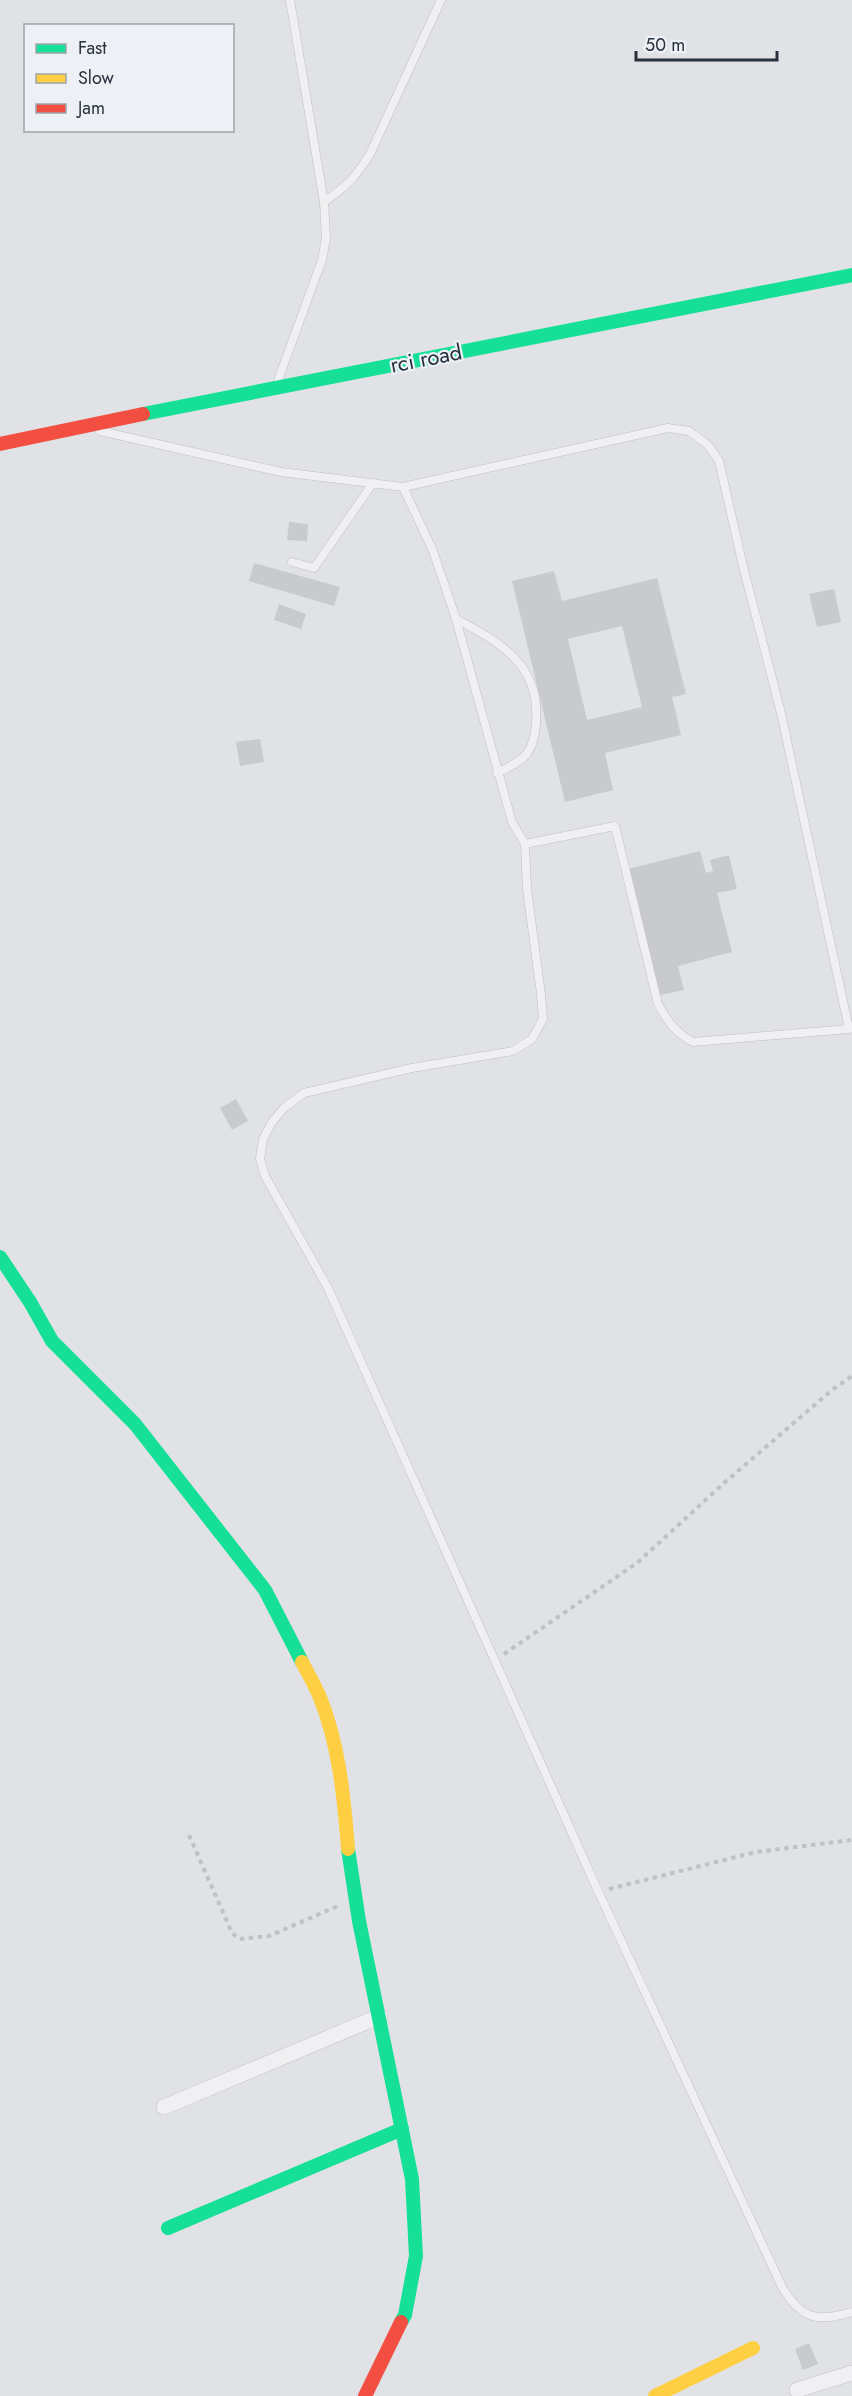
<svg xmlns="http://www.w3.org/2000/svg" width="852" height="2396" font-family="Jost,sans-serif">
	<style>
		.building { fill: #c8cacd; fill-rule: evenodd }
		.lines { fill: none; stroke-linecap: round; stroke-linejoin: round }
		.lane-casing { stroke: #bec0c3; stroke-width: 9 }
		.street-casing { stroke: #bec0c3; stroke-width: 16 }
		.path { stroke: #bfc1c6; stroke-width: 4; stroke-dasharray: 4.5 4.5; stroke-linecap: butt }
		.lane { stroke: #f0f0f2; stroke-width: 8 }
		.street { stroke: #f0f0f2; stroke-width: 15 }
		.fast { stroke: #16e098; stroke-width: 14 }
		.slow { stroke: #ffcf43; stroke-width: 14 }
		.jam { stroke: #f24e42; stroke-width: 14 }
		.labels { text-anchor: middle; stroke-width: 4.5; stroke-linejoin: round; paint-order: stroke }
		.street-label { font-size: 22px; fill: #28303d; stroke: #edf1f5 }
	</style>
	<rect width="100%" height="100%" fill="#e0e2e5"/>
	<g class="building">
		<polygon points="289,522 308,524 307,541 287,540"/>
		<polygon points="254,563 340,587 334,606 249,581"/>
		<path d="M554,571L562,601L657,578L686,694L672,697L681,735L605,753L613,790L565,802L512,581ZM622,626L642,707L587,720L568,639Z"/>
		<polygon points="834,589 841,622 817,627 809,594"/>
		<polygon points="279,604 306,614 301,629 274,620"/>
		<polygon points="260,739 264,762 240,766 236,742"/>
		<polygon points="700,851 706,873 713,871 710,860 729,855 737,889 717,893 732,952 678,966 684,990 660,995 628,869"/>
		<polygon points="236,1099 248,1121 232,1130 220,1108"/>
		<polygon points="809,2343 818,2364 803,2370 795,2349"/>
	</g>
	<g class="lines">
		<defs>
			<g id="lane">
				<path d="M324,202C347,186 357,176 371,152L441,0"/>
				<polyline points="277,383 322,260 326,238 324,202 290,0"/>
				<path d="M100,431L281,472L403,487L433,551L456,619L512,822L525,844L527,889L541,994L543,1019L532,1039L513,1051L412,1068L304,1093L284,1108L272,1122L263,1139L260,1159L265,1176L328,1288L598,1891L783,2289C803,2320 817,2322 852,2312"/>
				<path d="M403,487L668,428L689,431L708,445L719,461L743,566L781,713L849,1029L693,1042C676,1033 667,1021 658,1004L615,826L525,844"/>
				<polyline points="292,562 314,568 373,483"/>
				<path d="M456,619C501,643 541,665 536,723C534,754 524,760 497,773"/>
			</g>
			<g id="street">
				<polyline points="164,2107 380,2016"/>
				<polyline points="797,2390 852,2373"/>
			</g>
		</defs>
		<use href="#lane" class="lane-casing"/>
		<use href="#street" class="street-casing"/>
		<g class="path">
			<polyline points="504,1654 637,1563 724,1483 832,1390 852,1376"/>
			<polyline points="189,1835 232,1933 239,1939 269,1936 338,1906"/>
			<polyline points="609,1889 756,1852 852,1840"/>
		</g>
		<use href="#lane" class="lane"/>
		<use href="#street" class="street"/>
		<g class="fast">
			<polyline points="143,414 852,275"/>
			<polyline points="0,1257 30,1302 52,1341 135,1424 265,1590 302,1662"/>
			<polyline points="348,1849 359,1921 412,2179 416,2256 405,2315 401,2322"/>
			<polyline points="168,2228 402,2129"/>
		</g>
		<g class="slow">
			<path d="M302,1662C308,1673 314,1684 319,1695C339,1743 344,1797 348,1849"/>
			<polyline points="655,2396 753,2348"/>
		</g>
		<g class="jam">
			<polyline points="0,444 143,414"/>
			<polyline points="365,2396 401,2322"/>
		</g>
	</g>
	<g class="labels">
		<g class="street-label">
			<text transform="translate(426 358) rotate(-11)" y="8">rci road</text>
		</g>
	</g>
	<rect x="24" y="24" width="210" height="108" fill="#edf1f5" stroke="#9ea4ab" stroke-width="1.5"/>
	<rect x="36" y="44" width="30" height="9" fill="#16e098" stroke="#9ea4ab" stroke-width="1.5"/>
	<text x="78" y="54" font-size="18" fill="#28303d">Fast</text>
	<rect x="36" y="74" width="30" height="9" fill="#ffcf43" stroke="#9ea4ab" stroke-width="1.5"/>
	<text x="78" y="84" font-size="18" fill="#28303d">Slow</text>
	<rect x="36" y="104" width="30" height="9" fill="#f24e42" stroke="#9ea4ab" stroke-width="1.5"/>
	<text x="78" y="114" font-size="18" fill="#28303d">Jam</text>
	<path d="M636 51v9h141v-9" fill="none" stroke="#28303d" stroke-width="3"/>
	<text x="645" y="51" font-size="18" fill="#28303d" stroke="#edf1f5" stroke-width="4.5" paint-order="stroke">50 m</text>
</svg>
